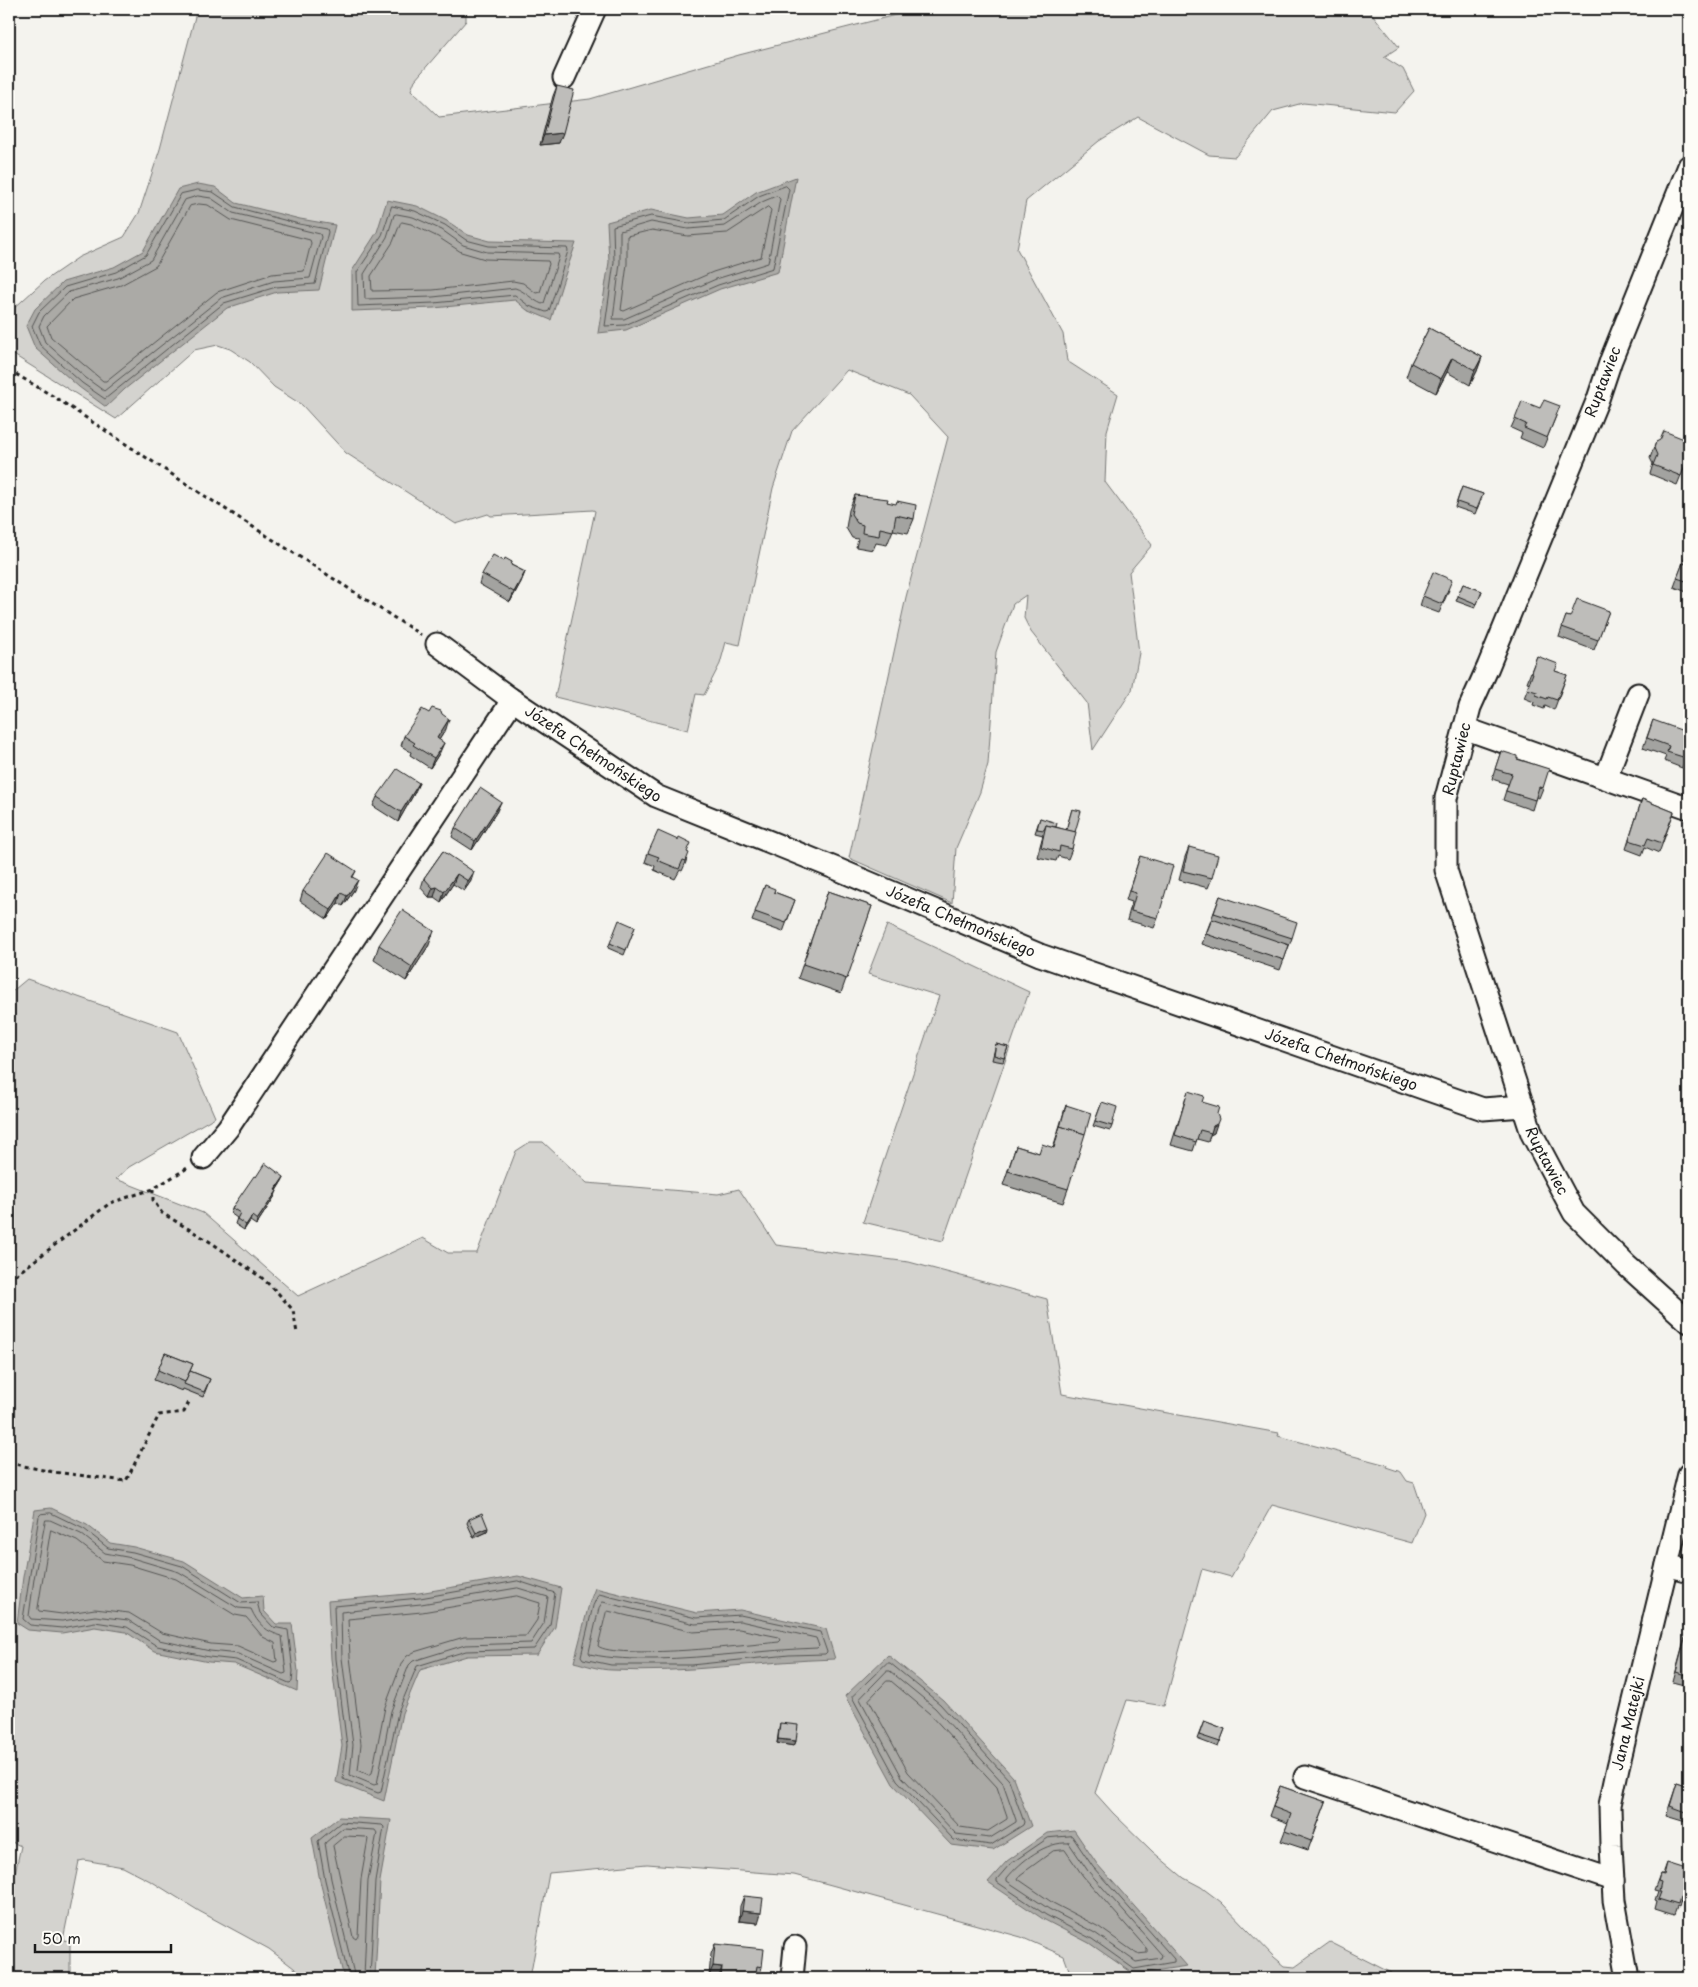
<svg xmlns="http://www.w3.org/2000/svg" width="1698" height="1987" font-family="'Playpen Sans',sans-serif">
	<style>
		.green { fill: #d4d3cf; stroke: #787876 }
		.water { fill: #abaaa6; stroke: #72716f }
		.lines { fill: none; stroke-linecap: round; stroke-linejoin: round }
		.shore { stroke: #555553; stroke-width: 1 }
		.minor-casing { stroke: #1c1c1c; stroke-width: 25 }
		.path { stroke: #1c1c1c; stroke-width: 3; stroke-dasharray: 4 4; stroke-linecap: butt }
		.minor { stroke: #fdfcf7; stroke-width: 21 }
		.wall { fill: #a3a3a0; stroke: #1c1c1c }
		.shaded-wall { fill: #858482; stroke: #1c1c1c }
		.building { fill: #bebdba; stroke: #1c1c1c }
		.labels { text-anchor: middle; stroke-width: 4; stroke-linejoin: round; paint-order: stroke }
		.street-label { font-size: 15px; fill: #1c1c1c; stroke: #fdfcf7 }
	</style>
	<rect width="100%" height="100%" fill="#f4f3ee"/>
	<filter id="ink" filterUnits="userSpaceOnUse"><feTurbulence type="fractalNoise" baseFrequency=".02" numOctaves="2"/><feDisplacementMap in="SourceGraphic" scale="10" xChannelSelector="R" yChannelSelector="G"/><feConvolveMatrix kernelMatrix="1 2 1 2 8 2 1 2 1" color-interpolation-filters="sRGB"/></filter>
	<g filter="url(#ink)">
		<g class="green">
			<polygon points="197,9 466,9 466,21 415,80 411,90 439,117 590,99 739,55 919,9 1368,9 1399,47 1384,57 1403,69 1414,91 1395,112 1303,103 1273,111 1235,157 1209,155 1138,117 1099,141 1026,201 1017,249 1063,334 1067,361 1118,394 1107,431 1105,482 1152,545 1129,572 1139,653 1132,690 1093,750 1087,703 1031,632 1024,618 1026,595 1013,604 996,652 988,764 980,792 956,848 952,903 849,858 906,597 948,437 909,395 847,370 792,431 773,488 740,645 726,642 720,664 704,695 696,694 688,730 555,697 595,511 593,510 491,516 488,514 456,524 346,453 302,405 274,387 250,362 230,349 218,345 194,350 116,419 9,352 9,315 12,310 44,281 79,257 124,237 139,213 160,149"/>
			<polygon points="887,925 1029,992 943,1241 863,1222 939,996 868,974"/>
			<polygon points="27,979 178,1032 215,1117 129,1167 116,1179 203,1213 298,1296 423,1238 448,1253 477,1253 516,1151 530,1142 543,1142 587,1183 718,1194 739,1189 776,1245 909,1262 1047,1299 1062,1394 1279,1433 1278,1436 1387,1465 1386,1467 1401,1472 1407,1481 1414,1483 1424,1513 1412,1543 1272,1505 1231,1577 1202,1569 1164,1706 1127,1700 1095,1793 1113,1813 1153,1852 1184,1878 1201,1887 1221,1902 1274,1957 1285,1966 1295,1967 1330,1942 1391,1973 1389,1978 1072,1978 1064,1956 1021,1937 813,1880 794,1875 647,1864 549,1873 530,1978 304,1978 303,1975 269,1949 199,1911 154,1883 123,1867 84,1860 79,1861 63,1940 70,1941 70,1978 9,1978 9,1900 21,1846 9,1841 9,994"/>
		</g>
		<g class="water">
			<polygon points="796,177 778,272 720,289 626,330 598,333 609,262 607,222 651,210 689,218 723,215 756,192"/>
			<polygon points="198,184 215,187 236,203 300,219 335,225 319,290 277,292 227,308 125,389 106,407 79,387 35,348 26,326 35,309 63,282 114,267 143,251 178,189"/>
			<polygon points="387,200 417,206 447,221 468,235 490,241 576,243 562,284 551,320 527,310 515,300 434,308 352,311 352,271 377,232"/>
			<polygon points="51,1508 87,1525 110,1543 134,1547 184,1561 243,1598 263,1596 264,1611 276,1624 292,1624 298,1671 297,1691 234,1664 209,1662 154,1651 126,1632 95,1627 62,1633 28,1630 17,1623 23,1577 35,1510"/>
			<polygon points="518,1576 561,1588 555,1627 537,1655 467,1656 420,1670 402,1713 384,1801 336,1782 342,1746 331,1659 328,1601 419,1593"/>
			<path d="M595,1588L697,1613L740,1610L826,1629L835,1659C761,1661 686,1674 612,1670C600,1670 586,1665 574,1662L589,1604Z"/>
			<polygon points="888,1655 943,1700 1013,1777 1031,1826 993,1850 951,1845 893,1784 845,1696"/>
			<polygon points="339,1817 391,1820 380,1881 375,1978 344,1978 320,1881 312,1838"/>
			<polygon points="1074,1830 1097,1864 1187,1966 1134,1974 1089,1943 1043,1919 988,1882 1007,1861 1047,1833"/>
		</g>
		<g class="lines">
			<g class="shore">
				<polygon points="786,186 789,189 773,268 718,285 625,325 605,326 614,262 613,226 651,216 689,223 724,220 759,196"/>
				<polygon points="198,190 213,192 235,207 299,224 327,229 328,232 315,284 276,287 224,303 105,399 82,383 40,345 32,326 39,312 65,287 116,272 146,255 181,194"/>
				<polygon points="198,196 211,198 233,213 320,234 321,237 310,278 274,281 221,298 104,391 86,378 45,342 39,326 44,316 69,292 118,278 151,260 185,200"/>
				<polygon points="777,196 780,199 768,263 716,279 624,319 613,319 620,263 620,231 651,222 688,229 725,226 762,202"/>
				<polygon points="199,204 208,205 231,220 310,240 311,243 304,271 272,274 217,292 106,381 103,381 51,337 47,326 73,299 121,285 156,266 190,206"/>
				<polygon points="392,206 415,211 445,225 466,240 489,246 567,248 568,251 549,311 546,312 529,306 515,295 434,303 358,306 357,272 382,235"/>
				<polygon points="768,207 771,210 761,257 713,272 624,311 621,310 627,264 627,236 652,230 688,236 727,233"/>
				<path d="M397,214L413,217L442,230L463,245L487,252L558,254L559,257L544,303L542,304C532,300 525,291 515,288L433,297L365,299L364,274L387,237L394,215Z"/>
				<polygon points="402,222 411,224 438,237 461,252 485,259 548,261 549,264 540,292 536,293 523,283 513,281 433,290 372,291 371,276 393,242 400,224"/>
				<polygon points="51,1513 84,1529 108,1548 133,1552 182,1566 241,1603 257,1602 260,1613 273,1627 288,1630 293,1671 292,1682 289,1683 236,1660 209,1657 157,1646 127,1627 95,1622 62,1628 30,1625 23,1619 39,1516 41,1514"/>
				<path d="M46,1520H50L81,1534L105,1553L132,1558L179,1572L238,1608L251,1609C258,1625 267,1632 282,1636L286,1673L283,1674L238,1654L210,1651L159,1640L128,1620L95,1616L62,1621L31,1619L29,1616L34,1579Z"/>
				<polygon points="51,1530 77,1541 103,1561 130,1565 176,1579 235,1615 246,1617 263,1637 275,1643 277,1661 274,1662 238,1646 211,1644 162,1633 129,1613 95,1609 62,1614 39,1611 38,1609"/>
				<polygon points="518,1581 555,1593 550,1625 534,1649 466,1651 417,1666 398,1712 381,1792 378,1793 343,1779 347,1746 336,1659 334,1606 420,1598"/>
				<polygon points="518,1588 548,1597 544,1623 531,1643 465,1645 413,1661 409,1665 391,1711 377,1784 374,1785 350,1775 353,1745 342,1658 341,1612 421,1604"/>
				<polygon points="599,1594 696,1618 740,1615 820,1632 827,1652 825,1654 789,1655 691,1665 611,1665 583,1659 581,1656 593,1606"/>
				<polygon points="517,1596 540,1603 537,1620 526,1636 464,1637 414,1652 407,1656 402,1662 385,1707 372,1773 369,1775 358,1770 361,1744 350,1657 348,1619 422,1612"/>
				<path d="M603,1602L695,1624L740,1621L816,1638L819,1646L817,1648C763,1650 709,1658 655,1659C633,1659 612,1659 590,1654L589,1652L599,1608Z"/>
				<path d="M608,1611L693,1632L739,1629L779,1637L781,1640L779,1642C750,1645 615,1660 598,1646L606,1613Z"/>
				<polygon points="887,1663 890,1663 940,1704 1009,1780 1024,1822 1023,1825 991,1845 954,1840 897,1780 852,1697"/>
				<polygon points="887,1671 890,1671 935,1708 1003,1783 1016,1820 1016,1822 990,1838 956,1834 902,1777 860,1699"/>
				<polygon points="887,1681 891,1681 930,1714 997,1787 1007,1816 1007,1819 988,1831 960,1827 908,1772 869,1700"/>
				<polygon points="345,1836 366,1837 368,1839 361,1879 358,1936 356,1939 353,1937 333,1846"/>
				<polygon points="1072,1836 1093,1867 1174,1959 1174,1962 1134,1969 1092,1939 1046,1915 997,1882 997,1879 1010,1864 1048,1838"/>
				<path d="M1069,1843L1088,1871L1162,1955L1161,1958L1136,1962L1095,1933L1049,1909L1007,1881V1878C1021,1861 1046,1841 1069,1843Z"/>
				<polygon points="1065,1850 1083,1876 1147,1949 1147,1953 1137,1954 1099,1927 1053,1903 1018,1879 1020,1875 1053,1851"/>
				<polyline points="349,1978 325,1880 318,1841 341,1822 382,1825 384,1827 375,1881 370,1978"/>
				<polyline points="355,1978 331,1879 325,1843 343,1828 375,1830 377,1833 368,1880 364,1978"/>
			</g>
			<defs>
				<g id="minor">
					<polyline points="564,78 595,9"/>
					<path id="s1" d="M1689,166L1611,360L1598,399L1488,667L1470,707L1446,798V870L1532,1134L1574,1213L1626,1265L1689,1322"/>
					<path id="s2" d="M437,644L511,699L656,796L837,869L1040,955L1483,1109L1523,1106"/>
					<polyline points="1464,728 1689,808"/>
					<polyline points="1606,777 1638,694"/>
					<polyline points="203,1158 228,1128 506,710 511,699"/>
					<polyline points="1667,1565 1689,1571"/>
					<polyline points="1305,1777 1613,1880"/>
					<polyline points="792,1978 795,1947"/>
					<path id="s3" d="M1628,1978L1614,1900L1611,1846L1610,1805L1618,1767L1689,1474"/>
				</g>
			</defs>
			<use href="#minor" class="minor-casing"/>
			<g class="path">
				<polyline points="9,370 56,398 188,485 421,635"/>
				<polyline points="153,1189 153,1200 162,1213 212,1243 262,1278 278,1293 293,1310 297,1333"/>
				<polyline points="9,1280 110,1203 153,1189 189,1167"/>
				<polyline points="9,1463 53,1472 126,1481 159,1415 184,1412 190,1400"/>
			</g>
			<use href="#minor" class="minor"/>
		</g>
		<g class="wall">
			<polygon points="557,86 559,143 540,145 553,96"/>
			<polygon points="1429,328 1482,357 1477,371 1470,385 1447,372 1436,393 1406,377 1411,363"/>
			<polygon points="1556,416 1543,448 1520,438 1522,433 1511,428 1515,419"/>
			<polygon points="1689,441 1689,456 1677,485 1650,474 1653,464 1650,458 1656,442"/>
			<polygon points="1462,487 1483,494 1475,514 1455,507"/>
			<polygon points="855,495 887,502 914,519 908,533 893,530 887,545 876,543 873,550 856,547 858,539 852,538 846,528 849,510"/>
			<polygon points="1689,546 1689,593 1674,587"/>
			<polygon points="504,561 512,562 511,565 525,572 521,582 510,602 479,584 482,574"/>
			<polygon points="1463,584 1482,591 1475,608 1456,601"/>
			<polygon points="1449,590 1439,613 1420,606 1423,596"/>
			<polygon points="1609,611 1594,650 1559,637 1566,616 1570,617"/>
			<polygon points="1537,656 1555,671 1567,675 1554,710 1545,706 1544,709 1533,705 1534,702 1524,698 1530,683 1527,682"/>
			<polygon points="1653,720 1689,748 1682,768 1664,761 1666,756 1643,748"/>
			<polygon points="446,729 439,740 440,752 430,768 410,755 411,752 401,746 404,736"/>
			<polygon points="1501,751 1517,759 1543,788 1539,798 1536,797 1532,810 1503,800 1508,784 1492,779"/>
			<polygon points="415,792 398,822 373,806 377,797"/>
			<polygon points="1642,799 1674,812 1659,853 1645,847 1642,855 1626,849"/>
			<polygon points="1072,809 1075,832 1072,849 1068,859 1058,856 1056,861 1037,857 1043,835 1035,833 1040,818 1056,827 1066,830"/>
			<polygon points="497,811 472,850 452,837 455,828"/>
			<polygon points="1189,847 1212,878 1208,888 1179,880 1185,857"/>
			<polygon points="443,851 471,881 464,891 453,884 441,902 434,897 429,897 421,888 424,878"/>
			<polygon points="687,852 686,862 682,871 680,870 675,879 654,870 655,866 645,862 648,853"/>
			<polygon points="1140,856 1158,918 1154,928 1127,920 1132,902 1126,900"/>
			<polygon points="356,871 353,877 354,890 343,906 338,903 327,919 300,901 303,891"/>
			<polygon points="765,885 774,892 795,900 783,932 752,921"/>
			<polygon points="828,891 872,906 841,993 798,978"/>
			<polygon points="1220,896 1292,938 1280,970 1202,944"/>
			<polygon points="635,927 624,955 608,948 610,943"/>
			<polygon points="379,945 429,945 406,981 374,960"/>
			<polygon points="996,1044 1008,1047 1003,1062 992,1060"/>
			<polygon points="1188,1091 1217,1114 1214,1133 1210,1135 1208,1142 1197,1139 1193,1151 1171,1145"/>
			<polygon points="1102,1102 1112,1126 1110,1131 1093,1126"/>
			<polygon points="1066,1105 1068,1189 1063,1203 1003,1185 1016,1146 1039,1153 1053,1148"/>
			<polygon points="256,1177 284,1177 282,1181 276,1191 275,1196 256,1225 250,1221 244,1230 235,1224 237,1218 230,1213 232,1208"/>
			<polygon points="165,1353 193,1364 190,1371 210,1379 203,1397 183,1389 182,1391 154,1380"/>
			<polygon points="469,1519 487,1532 474,1538 467,1523"/>
			<polygon points="1689,1625 1689,1686 1673,1682 1686,1634"/>
			<polygon points="1204,1721 1225,1729 1218,1747 1197,1739"/>
			<polygon points="780,1723 796,1741 794,1746 777,1743 779,1728"/>
			<polygon points="1677,1783 1689,1787 1689,1823 1666,1816"/>
			<polygon points="1280,1786 1326,1802 1308,1850 1281,1841 1288,1823 1269,1816"/>
			<polygon points="1667,1863 1682,1898 1679,1908 1677,1907 1674,1915 1655,1909 1657,1901 1655,1900 1658,1891 1654,1890 1660,1874 1663,1874"/>
			<polygon points="744,1896 758,1923 739,1921 740,1906"/>
			<polygon points="715,1944 762,1967 759,1977 756,1976 755,1978 718,1978 719,1977 709,1976 711,1954"/>
		</g>
		<g class="shaded-wall">
			<polygon points="563,133 559,143 540,145 544,135"/>
			<polygon points="1482,357 1477,371 1470,385 1475,370"/>
			<polygon points="1452,358 1447,372 1436,393 1441,379"/>
			<polygon points="525,572 521,582 510,602 514,592"/>
			<polygon points="449,719 446,729 434,748 437,738"/>
			<polygon points="444,743 440,752 430,768 434,758"/>
			<polygon points="419,783 415,792 398,822 401,812"/>
			<polygon points="501,802 497,811 472,850 475,841"/>
			<polygon points="474,872 471,881 464,891 468,881"/>
			<polygon points="457,874 453,884 441,902 444,892"/>
			<polygon points="358,880 354,890 343,906 347,896"/>
			<polygon points="437,887 434,897 429,897 433,888"/>
			<polygon points="341,893 338,903 327,919 331,910"/>
			<polygon points="434,931 429,945 406,981 412,967"/>
			<polygon points="1217,1124 1214,1133 1210,1135 1213,1126"/>
			<polygon points="284,1177 282,1181 273,1195 275,1190"/>
			<polygon points="277,1191 275,1196 256,1225 257,1220"/>
			<polygon points="252,1216 250,1221 244,1230 246,1225"/>
			<polygon points="488,1528 487,1532 474,1538 476,1533"/>
			<polygon points="778,1739 796,1741 794,1746 777,1743"/>
			<polygon points="742,1911 761,1913 758,1923 739,1921"/>
			<polygon points="713,1966 722,1967 719,1977 709,1976"/>
		</g>
		<g class="building">
			<polygon points="557,86 574,90 563,133 544,135"/>
			<polygon points="1429,328 1482,357 1475,370 1452,358 1441,379 1411,363"/>
			<polygon points="1544,400 1560,406 1547,438 1524,428 1526,424 1515,419 1522,401 1540,408"/>
			<polygon points="1664,431 1689,441 1689,455 1681,476 1653,465 1657,455 1654,448 1656,442 1660,440"/>
			<polygon points="1462,487 1483,494 1477,509 1457,502"/>
			<polygon points="855,495 888,499 887,502 896,504 897,501 916,505 914,519 896,515 893,531 880,528 879,536 862,533 863,525 857,523 851,514"/>
			<polygon points="1689,546 1689,582 1677,578 1683,563 1685,564 1688,557 1685,556"/>
			<polygon points="493,555 504,561 505,558 512,562 511,565 525,572 514,592 482,574"/>
			<polygon points="1433,572 1452,580 1442,604 1423,596"/>
			<polygon points="1463,584 1482,591 1477,604 1458,596"/>
			<polygon points="1577,599 1609,611 1598,640 1562,627 1566,616 1570,617"/>
			<polygon points="1537,656 1558,664 1555,671 1567,675 1557,700 1548,697 1547,699 1536,695 1537,692 1527,689 1533,673 1531,672"/>
			<polygon points="432,708 441,711 442,714 449,719 437,738 444,743 434,758 413,745 415,743 404,736 422,709 429,713"/>
			<polygon points="1653,720 1689,733 1689,748 1686,758 1667,752 1669,746 1647,738"/>
			<polygon points="1501,751 1517,756 1517,759 1549,769 1543,788 1539,787 1535,800 1506,791 1512,774 1495,769"/>
			<polygon points="397,769 419,783 401,812 377,797"/>
			<polygon points="480,788 501,802 475,841 455,828"/>
			<polygon points="1642,799 1674,812 1662,843 1648,838 1645,845 1629,840"/>
			<polygon points="1072,809 1081,811 1075,832 1066,830"/>
			<polygon points="1040,818 1057,823 1056,827 1046,825 1044,830 1037,829"/>
			<polygon points="1046,825 1076,832 1072,849 1060,846 1059,852 1041,847"/>
			<polygon points="658,831 678,840 679,837 691,843 687,852 689,853 686,861 683,860 679,869 657,860 659,857 648,853"/>
			<polygon points="1189,847 1218,855 1212,878 1183,871"/>
			<polygon points="443,851 474,872 468,881 457,874 444,892 437,887 433,888 424,878"/>
			<polygon points="328,853 356,871 352,877 358,880 347,896 341,893 331,910 303,891"/>
			<polygon points="1140,856 1173,866 1158,918 1131,911 1136,893 1129,891"/>
			<polygon points="765,885 775,889 774,892 795,900 786,923 755,912"/>
			<polygon points="828,891 872,906 847,979 803,964"/>
			<polygon points="1220,896 1297,922 1292,938 1214,913"/>
			<polygon points="402,910 434,931 412,967 379,945"/>
			<polygon points="1212,919 1289,945 1284,960 1206,934"/>
			<polygon points="619,920 635,927 626,950 610,943"/>
			<polygon points="996,1044 1008,1047 1004,1058 994,1055"/>
			<polygon points="1188,1091 1204,1096 1202,1102 1219,1107 1217,1114 1219,1119 1217,1124 1213,1126 1211,1133 1200,1130 1196,1142 1175,1135"/>
			<polygon points="1102,1102 1117,1107 1112,1126 1095,1121"/>
			<polygon points="1066,1105 1091,1113 1085,1134 1060,1126 1059,1131"/>
			<polygon points="1060,1126 1085,1134 1068,1189 1008,1171 1016,1146 1039,1153 1042,1144 1054,1148"/>
			<polygon points="265,1163 284,1177 275,1190 277,1191 257,1220 252,1216 246,1225 237,1219 240,1213 232,1208 254,1176 256,1177"/>
			<polygon points="165,1353 193,1364 185,1382 158,1370"/>
			<polygon points="190,1371 210,1379 204,1392 184,1384"/>
			<polygon points="482,1513 488,1528 476,1533 469,1519"/>
			<polygon points="1689,1625 1689,1676 1676,1672"/>
			<polygon points="1204,1721 1225,1729 1220,1742 1199,1735"/>
			<polygon points="780,1723 798,1725 796,1741 778,1739"/>
			<polygon points="1677,1783 1689,1787 1689,1813 1670,1806"/>
			<polygon points="1280,1786 1326,1802 1311,1841 1285,1831 1291,1814 1273,1807"/>
			<polygon points="1667,1863 1689,1870 1689,1876 1682,1898 1680,1898 1678,1905 1658,1899 1661,1891 1659,1891 1661,1882 1658,1881 1660,1874 1664,1875"/>
			<polygon points="744,1896 763,1898 761,1913 742,1911"/>
			<polygon points="715,1944 764,1949 762,1967 757,1966 755,1978 721,1978 722,1967 713,1966"/>
		</g>
	</g>
	<g class="labels">
		<g class="street-label">
			<text transform="translate(1603 382) rotate(-69)" y="5">Ruptawiec</text>
			<text dy="5" stroke="none"><textPath href="#s2" startOffset="191">Józefa Chełmońskiego</textPath></text>
			<text transform="translate(1457 759) rotate(-76)" y="5">Ruptawiec</text>
			<text dy="5" stroke="none"><textPath href="#s2" startOffset="596">Józefa Chełmońskiego</textPath></text>
			<text dy="5" stroke="none"><textPath href="#s2" startOffset="1001">Józefa Chełmońskiego</textPath></text>
			<text dy="5" stroke="none"><textPath href="#s1" startOffset="1058">Ruptawiec</textPath></text>
			<text dy="5" stroke="none"><textPath href="#s3" startOffset="258">Jana Matejki</textPath></text>
		</g>
	</g>
	<rect width="1698" height="1987" fill="none" stroke="#fdfcf7" stroke-width="30"/>
	<rect x="15" y="15" width="1668" height="1957" fill="none" stroke="#1c1c1c" stroke-width="2" filter="url(#ink)"/>
	<path d="M35 1944v8h136v-8" fill="none" stroke="#1c1c1c" stroke-width="2.5"/>
	<text x="42" y="1944" font-size="15" fill="#1c1c1c" stroke="#fdfcf7" stroke-width="4" paint-order="stroke">50 m</text>
</svg>
